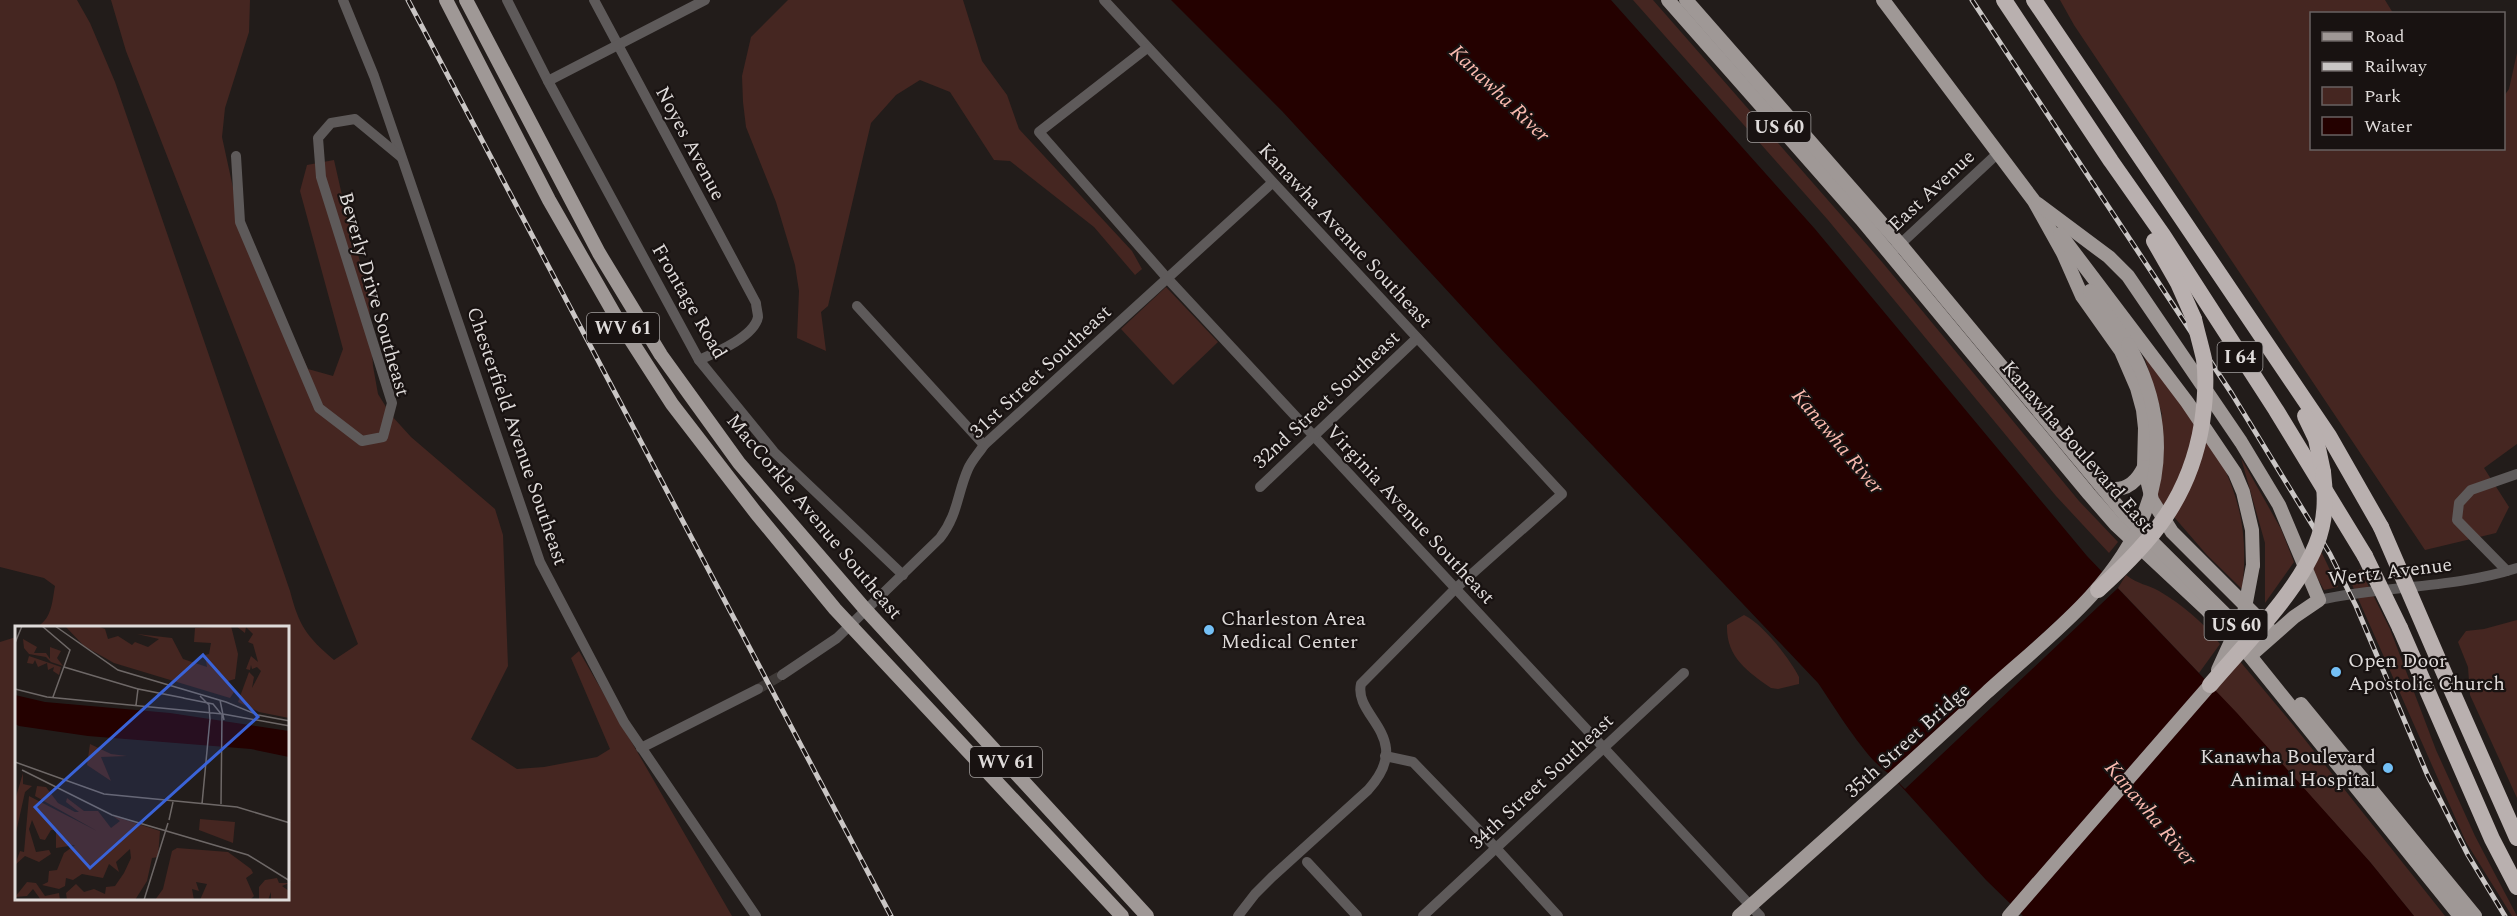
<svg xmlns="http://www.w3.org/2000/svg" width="2517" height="916" font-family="Spectral,serif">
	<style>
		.green { fill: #452621 }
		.water { fill: #240100 }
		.pier { fill: #221c1a }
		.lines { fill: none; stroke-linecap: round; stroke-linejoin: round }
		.minor-tunnel { stroke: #3e3937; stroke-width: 10; stroke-dasharray: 10 5; stroke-linecap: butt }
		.minor { stroke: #5e5a5a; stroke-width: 10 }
		.major { stroke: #9f9896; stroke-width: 14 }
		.highway { stroke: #b9b0af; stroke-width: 16 }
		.rail-casing { stroke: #cac6c5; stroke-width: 5 }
		.rail { stroke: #181211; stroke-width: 3; stroke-dasharray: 9; stroke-linecap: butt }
		.major-bridge { stroke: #9f9896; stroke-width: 14 }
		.highway-bridge { stroke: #b9b0af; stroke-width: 16 }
		.poi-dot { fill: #74c0f6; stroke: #181211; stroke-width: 2 }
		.labels { text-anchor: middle; stroke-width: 4.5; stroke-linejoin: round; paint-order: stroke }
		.shield { fill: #181211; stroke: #a39f9e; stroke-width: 1.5 }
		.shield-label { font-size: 18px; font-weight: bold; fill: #dfdbda }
		.street-label { font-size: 20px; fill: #dfdbda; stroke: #181211 }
		.poi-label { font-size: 20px; fill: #dfdbda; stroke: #181211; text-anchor: start }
		.water-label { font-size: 21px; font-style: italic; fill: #fabbb0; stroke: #181211 }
		.inset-road { fill: none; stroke: #6e6867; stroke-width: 1.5 }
		.view { fill: #3a63d8; fill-opacity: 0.15; stroke: #3a63d8; stroke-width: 3 }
		.inset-edge { fill: none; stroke: #dfdbda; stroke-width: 3 }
	</style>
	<rect width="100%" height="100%" fill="#221c1a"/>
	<g class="green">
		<path d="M0,0H77L90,23L115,82L290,591C299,626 307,637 334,660L358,644L126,51L111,0H250L249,32L225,108L222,137L240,220L308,369L333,376L343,349L300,191L307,165L334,160L346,213L368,289L373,366L378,394L391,415L411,437L495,509L503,535L508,666L471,739L517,769L544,767L597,757L610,749L571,658L579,651L732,916H0V642L16,637V900H288V628H35C52,620 52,602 55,586L44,578L0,567Z"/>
		<polygon points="788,0 963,0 982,61 1007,95 1019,129 1132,251 1142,269 1135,275 1094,227 1010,161 994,160 950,92 920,80 896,95 871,123 828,306 821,312 826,351 797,338 799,291 795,265 776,202 746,127 743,102 742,76 751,37"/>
		<polygon points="1633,0 1653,0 1882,262 2079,501 2118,542 2109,553 2056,496 1828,220"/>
		<polygon points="2060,0 2385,0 2393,13 2312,14 2312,148 2504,148 2504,96 2509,89 2517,53 2517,444 2484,468 2509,507 2496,533 2425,550 2074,25"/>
		<polygon points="1166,287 1218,342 1173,385 1121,329"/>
		<path d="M2142,349C2202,430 2256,482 2242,589L2207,555L2155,495L2162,439V414Z"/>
		<polygon points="2241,458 2281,529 2294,562 2265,603 2265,543"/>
		<polygon points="2320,549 2338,587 2324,590 2310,565"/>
		<polygon points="2360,569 2390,629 2436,750 2475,836 2517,916 2512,916 2466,842 2349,578"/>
		<path d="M2126,575C2139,585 2147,584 2159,591C2183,605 2204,623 2220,644L2199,673L2118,588Z"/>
		<path d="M1744,615C1762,623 1790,659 1799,677V684L1778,689L1771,688C1747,671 1726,657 1727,625Z"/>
		<polygon points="2517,620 2517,798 2470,695 2468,667 2458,642 2466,631 2484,629"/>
		<polygon points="2238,659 2294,726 2445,916 2414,916 2370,862 2215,691"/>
	</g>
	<path class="water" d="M1171,0H1611L1815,229L2087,556L2237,713L2370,862L2414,916H2023L1986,880L1890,774C1868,763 1834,706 1818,683L1499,347L1282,111Z"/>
	<polygon class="pier" points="2102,572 2118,588 1905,789 1890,774 2093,587"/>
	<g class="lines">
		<polyline class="minor-tunnel" points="758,689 782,675"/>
		<g class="minor">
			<polyline points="343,0 374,76 540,562 624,722 756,916"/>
			<polyline points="507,0 548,81 699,360 774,452 903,575"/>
			<path d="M594,0L756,303C756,307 758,313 758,317C754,337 715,353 699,360"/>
			<path d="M1104,0L1562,494L1456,588L1361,684C1353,717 1416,737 1368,790L1272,877L1255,894L1238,916"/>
			<polyline points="1147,48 1039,132 1167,278 1760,916"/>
			<polyline points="548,81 705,0"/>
			<polyline points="236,156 240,222 319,408 362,441 383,437 392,403 321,177 318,138 331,123 355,119 401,157"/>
			<polyline points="1895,249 1997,154"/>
			<polyline points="857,306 984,445"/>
			<polyline points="1260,487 1417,338"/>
			<polyline points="2507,571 2457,520 2459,503 2471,490 2517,474"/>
			<path d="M2319,600C2385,585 2452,589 2517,568"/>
			<path d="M782,675L837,638L940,538C958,515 957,494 968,469C972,460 979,453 984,445L1272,183"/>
			<polyline points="641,748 758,689"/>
			<polyline points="1385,756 1413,762 1496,848 1558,916"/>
			<polyline points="1307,862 1357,916"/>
			<polyline points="1423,916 1684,673"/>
		</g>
		<g class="major">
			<polyline points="446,0 549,200 616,317 672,404 756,513 835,609 1122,916"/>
			<polyline points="466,0 599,253 661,355 739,463 865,609 1147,916"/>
			<polyline points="1668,0 1861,219 2089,494 2116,525 2207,610 2250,656 2460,916"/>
			<polyline points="1686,0 1900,244 2125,515 2243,632 2255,648"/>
			<polyline points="1883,0 2034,201 2063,253 2082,296 2121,351 2137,388 2143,410 2145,428 2144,467 2152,500 2172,532 2274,634"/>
			<polyline points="2038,204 2109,257 2128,276 2241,442 2279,505 2319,600 2294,617 2251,655"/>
			<polyline points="2060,234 2187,402 2235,473 2243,492 2252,530 2253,565"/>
			<polyline points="2090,291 2128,344"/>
			<path d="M2101,486C2120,494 2135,486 2144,467"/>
			<polyline points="2301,704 2475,916"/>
			<polyline points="2009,916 2210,685"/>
		</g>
		<g class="highway">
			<polyline points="2004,0 2111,161 2163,235 2276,410 2365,556"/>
			<polyline points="2034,0 2329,436 2381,527"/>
			<polyline points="2154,241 2178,283 2194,319"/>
			<polyline points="2305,416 2316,439 2323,472"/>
			<polyline points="2400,628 2492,839 2517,887"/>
			<polyline points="2448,682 2517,838"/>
		</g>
		<defs>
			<g id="rail">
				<polyline points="408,0 891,916"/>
				<polyline points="1972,0 2232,394 2330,554 2356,606 2427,774 2468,855 2505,916"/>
			</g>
		</defs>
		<use href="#rail" class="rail-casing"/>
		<use href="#rail" class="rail"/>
		<g class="major-bridge">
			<polyline points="2218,670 2244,613 2253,565"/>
			<path d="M1739,916C1822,842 1905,769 1986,693C2044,640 2115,589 2144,514C2167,457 2158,396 2128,344"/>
		</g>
		<g class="highway-bridge">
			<polyline points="2381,527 2448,682"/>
			<polyline points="2365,556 2400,628"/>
			<path d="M2098,590C2152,541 2190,498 2202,423C2205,402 2207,380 2204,359C2201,346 2197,332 2194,319"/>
			<path d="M2210,685C2244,645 2297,593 2316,545C2326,521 2326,497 2323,472"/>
		</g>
	</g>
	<g class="poi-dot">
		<circle cx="1209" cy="630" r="6"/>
		<circle cx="2336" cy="672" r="6"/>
		<circle cx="2388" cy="768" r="6"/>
	</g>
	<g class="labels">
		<g class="shield">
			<rect x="1747.5" y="112" width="63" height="30" rx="4.5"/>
			<rect x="587" y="313" width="72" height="30" rx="4.5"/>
			<rect x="2217.5" y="342" width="45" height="30" rx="4.5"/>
			<rect x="2204.5" y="610" width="63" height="30" rx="4.5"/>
			<rect x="970" y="747" width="72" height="30" rx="4.5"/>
		</g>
		<g class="shield-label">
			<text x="1779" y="133">US 60</text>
			<text x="623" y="334">WV 61</text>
			<text x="2240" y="363">I 64</text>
			<text x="2236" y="631">US 60</text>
			<text x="1006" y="768">WV 61</text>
		</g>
		<g class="street-label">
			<text transform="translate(691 143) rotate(62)" y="7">Noyes Avenue</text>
			<text transform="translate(1931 190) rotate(-43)" y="7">East Avenue</text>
			<text transform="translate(1346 235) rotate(47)" y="7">Kanawha Avenue Southeast</text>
			<text transform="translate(375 294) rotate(74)" y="7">Beverly Drive Southeast</text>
			<text transform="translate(690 301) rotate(60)" y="7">Frontage Road</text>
			<text transform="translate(1040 371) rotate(-43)" y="7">31st Street Southeast</text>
			<text transform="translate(1326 399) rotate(-43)" y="7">32nd Street Southeast</text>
			<text transform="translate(518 436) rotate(71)" y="7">Chesterfield Avenue Southeast</text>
			<text transform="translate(2078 446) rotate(49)" y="7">Kanawha Boulevard East</text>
			<text transform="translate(1411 514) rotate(47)" y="7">Virginia Avenue Southeast</text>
			<text transform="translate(815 516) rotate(50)" y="7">MacCorkle Avenue Southeast</text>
			<text transform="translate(2390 571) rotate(-7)" y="7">Wertz Avenue</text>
			<text transform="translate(1907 740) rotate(-42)" y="7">35th Street Bridge</text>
			<text transform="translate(1541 781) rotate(-43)" y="7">34th Street Southeast</text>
		</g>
		<g class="poi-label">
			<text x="1221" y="625">Charleston Area<tspan x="1221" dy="23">Medical Center</tspan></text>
			<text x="2348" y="667">Open Door<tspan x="2348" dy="23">Apostolic Church</tspan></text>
			<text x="2376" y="763" text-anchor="end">Kanawha Boulevard<tspan x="2376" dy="23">Animal Hospital</tspan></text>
		</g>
		<g class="water-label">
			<text transform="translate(1500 93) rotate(44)" y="7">Kanawha River</text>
			<text transform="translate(1838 441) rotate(50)" y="7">Kanawha River</text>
			<text transform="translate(2151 813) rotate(50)" y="7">Kanawha River</text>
		</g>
	</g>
	<g transform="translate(15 626)">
		<rect width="274" height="274" fill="#221c1a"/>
		<path d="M50,0H82L90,3L93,13L103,10L117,19L120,16L133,21L144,13L122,8L157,12L168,33L192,41L190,29L194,28L196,17L179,16L180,2L216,0L223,28L220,53L213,55L219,66L215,72L99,37L69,20ZM221,0H274V92L244,86L223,76L234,46L239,51L237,62L246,45L242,41L237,43L236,39L235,44L231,43L236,30L243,36L238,18L233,16L238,8L231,1L230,7ZM8,13L22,21L19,27H31L35,33V21L46,25L42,32L48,40L36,36L31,31L14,28L9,22ZM14,30L46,41L44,49L38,45L39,41L33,44L32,37L23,41L20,34L18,38L12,37ZM75,118L96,128L112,130L86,131L96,155L72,139ZM8,147V158L17,160L10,166L0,211V174ZM22,160L31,161L43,177L60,186H64L51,176L52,172L69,185H83L96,202L105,195L98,190L145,205L143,231L137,232L132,255L120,274H52L51,267L61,258L69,266L79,263L90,268L91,261L100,260L109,247L116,232L115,223L101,236L104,246L94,238L88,252L67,248L58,254L51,252L50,260L44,263L27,259L33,256L34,245L42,244L49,227L60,219L41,222V204H36L30,214L25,213L17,194L14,203L21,226L34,224L36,228L24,236L10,230L0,239L5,225L9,226L14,170L82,205L20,170ZM185,193L220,196L218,217L184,204ZM162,222L213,226L236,243L238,247L231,252L239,270L235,274H185L192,258L181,256L184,265L177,263L179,274H140L148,263L157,225ZM262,252L264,257H274L267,260L274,265V274H256V266L253,274H244V261L250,254ZM12,256L21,257L30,270L44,267L45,274H26L18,263L12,270L0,271Z" fill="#452621"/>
		<path d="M0,69L30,76L155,87L274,105V131L236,123L73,110L4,100L0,98Z" fill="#240100"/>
		<path class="inset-road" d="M27,0L55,24L38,71M40,0L103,44L211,76L243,89L275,95M0,17L7,0M49,41L123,63M0,63L32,71L208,88L275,100M185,70L194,79L195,94M168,72L198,78L207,89L206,178M205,74L209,94M121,79L123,63L169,72M0,136L89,168L222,181L275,197M7,144L97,189L233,229L275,255M187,178L195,93M154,194L158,176M129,274L153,197"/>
		<path class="view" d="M188,29L243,91L75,242L20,181Z"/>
		<rect width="274" height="274" class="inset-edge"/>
	</g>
	<rect x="2310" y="12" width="195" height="138" fill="#181211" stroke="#686261" stroke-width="1.5"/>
	<rect x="2322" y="32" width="30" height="9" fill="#9f9896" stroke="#686261" stroke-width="1.5"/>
	<text x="2364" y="42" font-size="18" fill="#dfdbda">Road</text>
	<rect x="2322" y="62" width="30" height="9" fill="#cac6c5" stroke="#686261" stroke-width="1.5"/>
	<text x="2364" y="72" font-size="18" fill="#dfdbda">Railway</text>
	<rect x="2322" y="87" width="30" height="18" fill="#452621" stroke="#686261" stroke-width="1.5"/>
	<text x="2364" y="102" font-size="18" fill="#dfdbda">Park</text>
	<rect x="2322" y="117" width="30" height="18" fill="#240100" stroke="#686261" stroke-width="1.5"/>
	<text x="2364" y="132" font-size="18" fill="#dfdbda">Water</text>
</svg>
